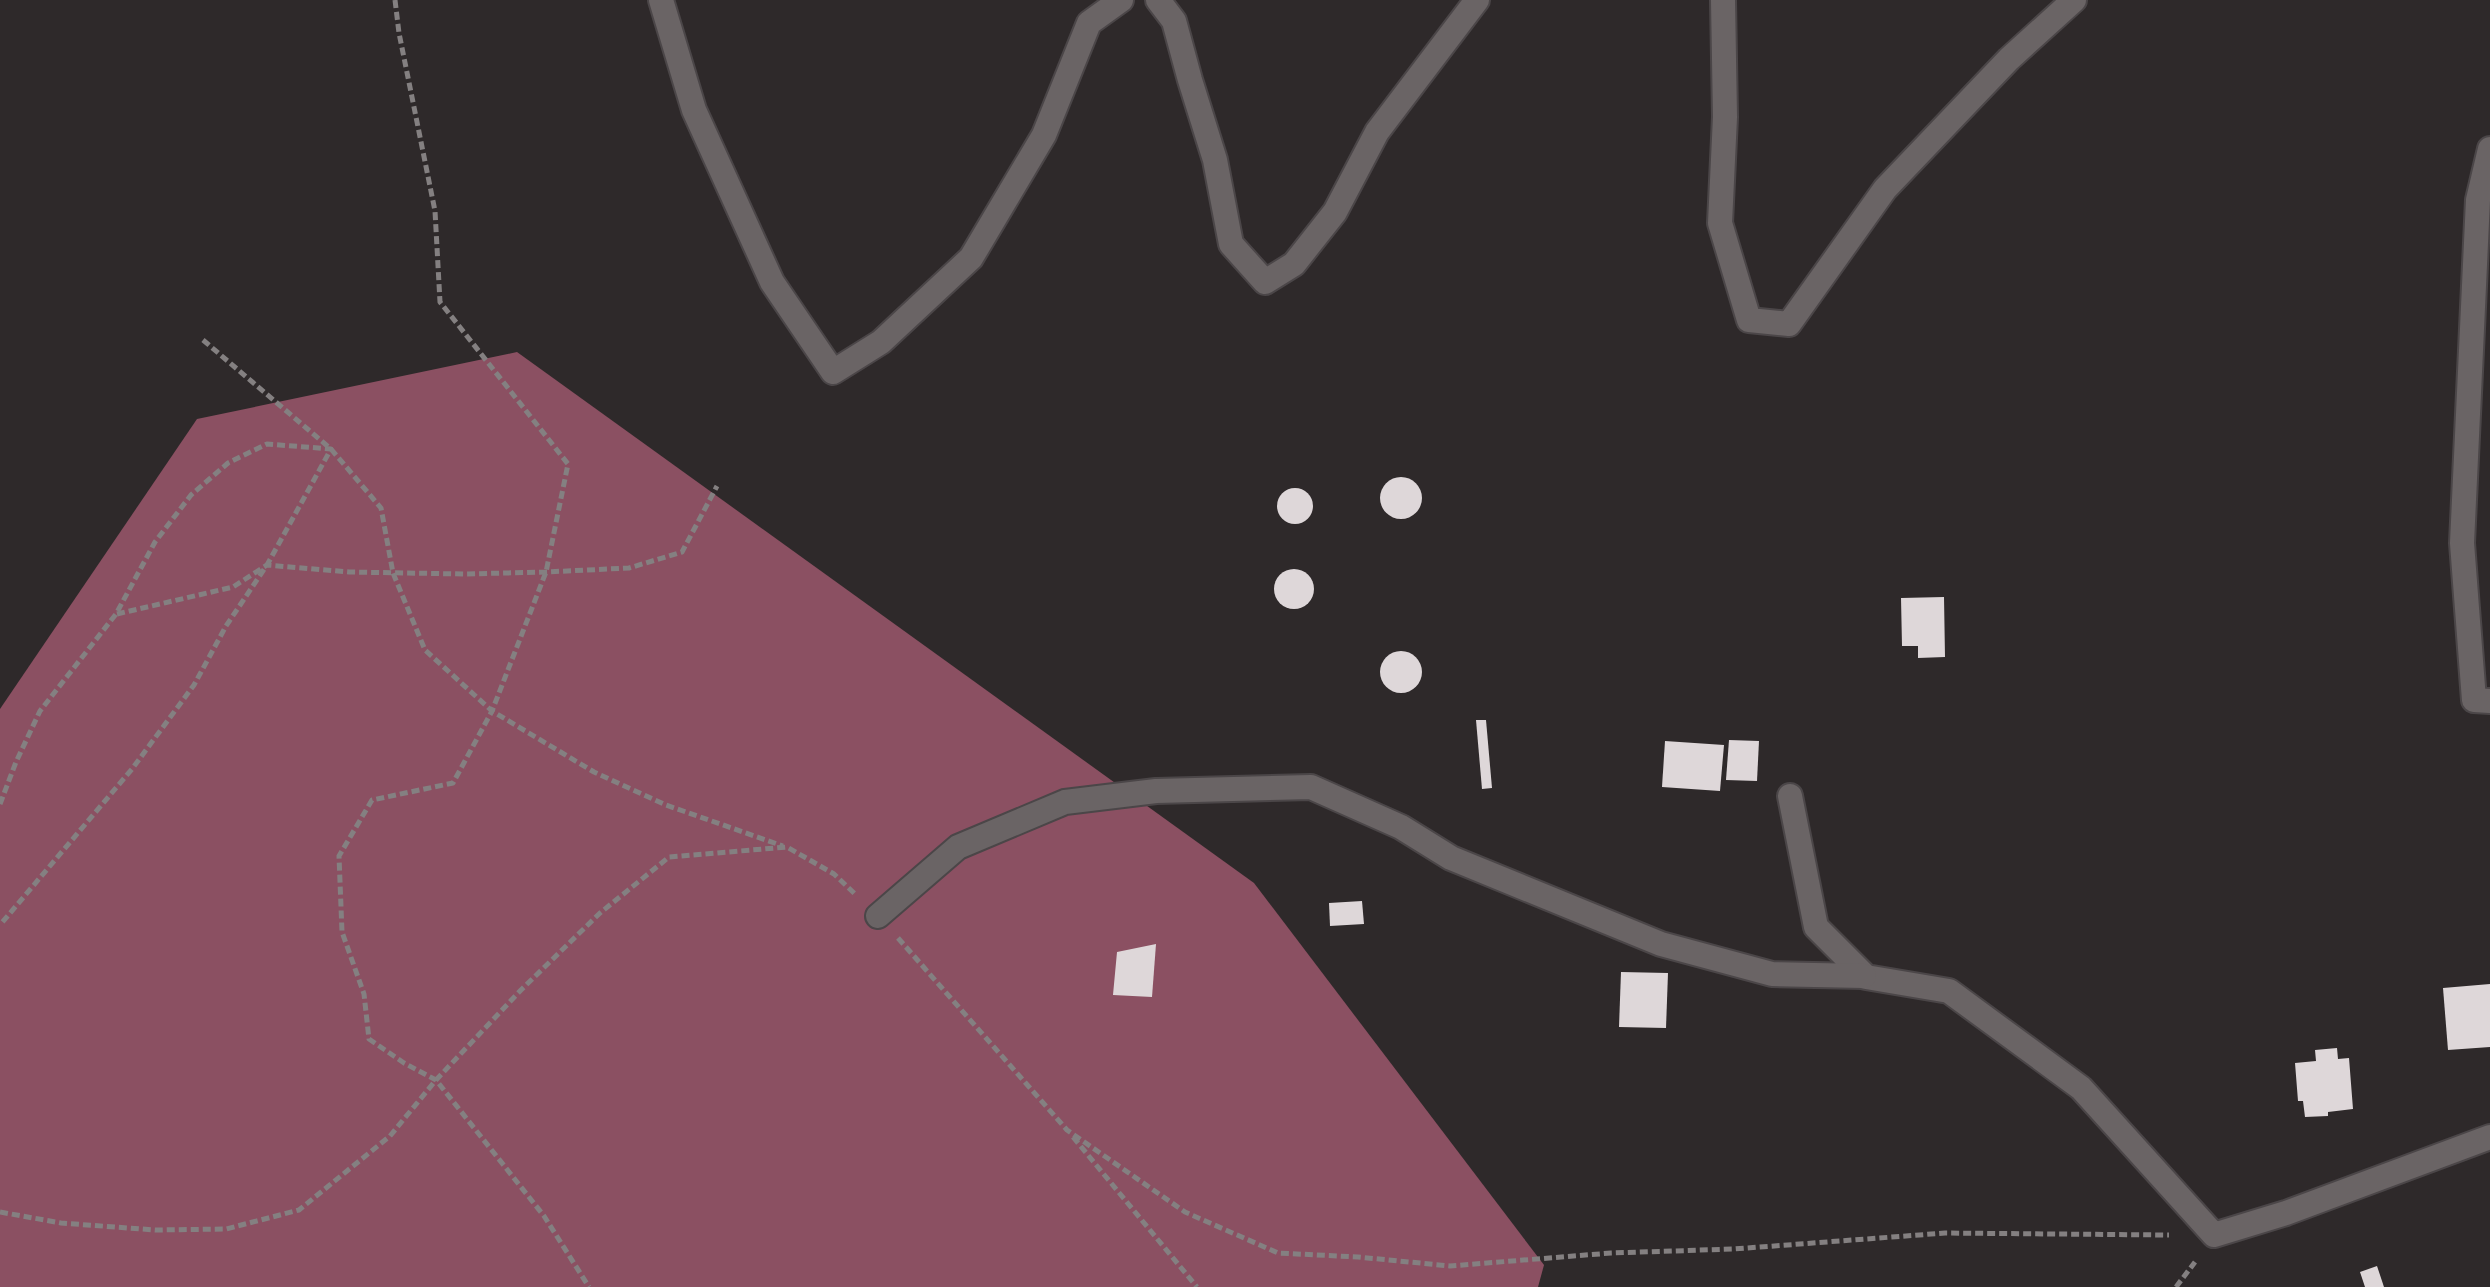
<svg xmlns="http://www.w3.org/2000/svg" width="2490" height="1287" font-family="'Open Sans',sans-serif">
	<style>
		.forest { fill: #8b5062 }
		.building { fill: #ded7d9 }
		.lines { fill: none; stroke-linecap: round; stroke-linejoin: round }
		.street-casing { stroke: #4b4648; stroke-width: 28 }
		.path { stroke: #848081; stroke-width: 5; stroke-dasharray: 8 4; stroke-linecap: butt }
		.street { stroke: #6a6465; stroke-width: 24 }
	</style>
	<rect width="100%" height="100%" fill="#2e292a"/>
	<polygon class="forest" points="517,352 1254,883 1544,1265 1538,1287 0,1287 0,709 197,419"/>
	<g class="building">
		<circle cx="1401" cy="498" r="21"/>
		<circle cx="1295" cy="506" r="18"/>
		<circle cx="1294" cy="589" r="20"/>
		<polygon points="1944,597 1945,657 1918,658 1918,646 1902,646 1901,598"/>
		<circle cx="1401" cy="672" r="21"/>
		<polygon points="1476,720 1486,720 1492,788 1482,789"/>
		<polygon points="1729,740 1759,741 1757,781 1726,780"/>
		<polygon points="1665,741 1724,745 1720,791 1662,787"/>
		<polygon points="1362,901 1364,924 1330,926 1329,903"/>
		<polygon points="1156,944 1152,997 1113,995 1117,952"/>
		<polygon points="1621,972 1668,973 1666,1028 1619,1027"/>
		<polygon points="2490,984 2490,1047 2448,1050 2443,988"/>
		<polygon points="2337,1048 2338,1059 2349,1058 2353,1109 2328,1112 2328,1116 2305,1117 2303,1101 2298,1101 2295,1063 2316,1061 2315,1050"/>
		<polygon points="2377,1266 2384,1287 2365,1287 2360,1272"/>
	</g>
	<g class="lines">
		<defs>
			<g id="street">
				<polyline points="661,0 694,110 772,282 833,372 881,342 971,258 1044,135 1089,23 1121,0"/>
				<polyline points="1158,0 1174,21 1190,80 1215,160 1231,244 1265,282 1294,264 1335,212 1377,132 1477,0"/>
				<polyline points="1723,0 1725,117 1720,223 1749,320 1789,324 1885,189 2009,59 2074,0"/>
				<polyline points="2490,149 2478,200 2462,543 2474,700 2490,701"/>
				<polyline points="1790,796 1816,927 1866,977 1949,991 2081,1088 2214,1235 2286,1213 2490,1137"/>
				<polyline points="878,916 958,847 1065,802 1156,791 1311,787 1401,827 1451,858 1661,944 1772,974 1864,976"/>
			</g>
		</defs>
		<use href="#street" class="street-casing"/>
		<g class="path">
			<polyline points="395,0 399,33 435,211 440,302 568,464 546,572 492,711 453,783 372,800 339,856 342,932 364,994 369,1039 404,1063 436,1080 544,1216 589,1287"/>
			<polyline points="203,340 331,449 381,508 393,573 425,650 492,711 594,772 666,805 783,846"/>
			<polyline points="117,614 233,587 267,565 349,572 464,574 546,572 629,568 682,552 717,486"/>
			<polyline points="0,804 16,762 40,711 116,614 155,542 191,495 228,463 267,444 331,449 267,565 226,626 194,685 132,769 0,925"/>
			<polyline points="898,938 1067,1130 1185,1212 1278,1253 1358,1257 1450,1266 1611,1253 1734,1249 1945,1233 2169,1235"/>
			<polyline points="1073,1137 1197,1287"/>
			<polyline points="0,1212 61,1223 155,1230 226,1229 299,1210 390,1136 436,1080 521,990 600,913 669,857 787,847 834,874 855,894"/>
			<polyline points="2176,1287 2195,1262"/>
		</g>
		<use href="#street" class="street"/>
	</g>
</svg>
